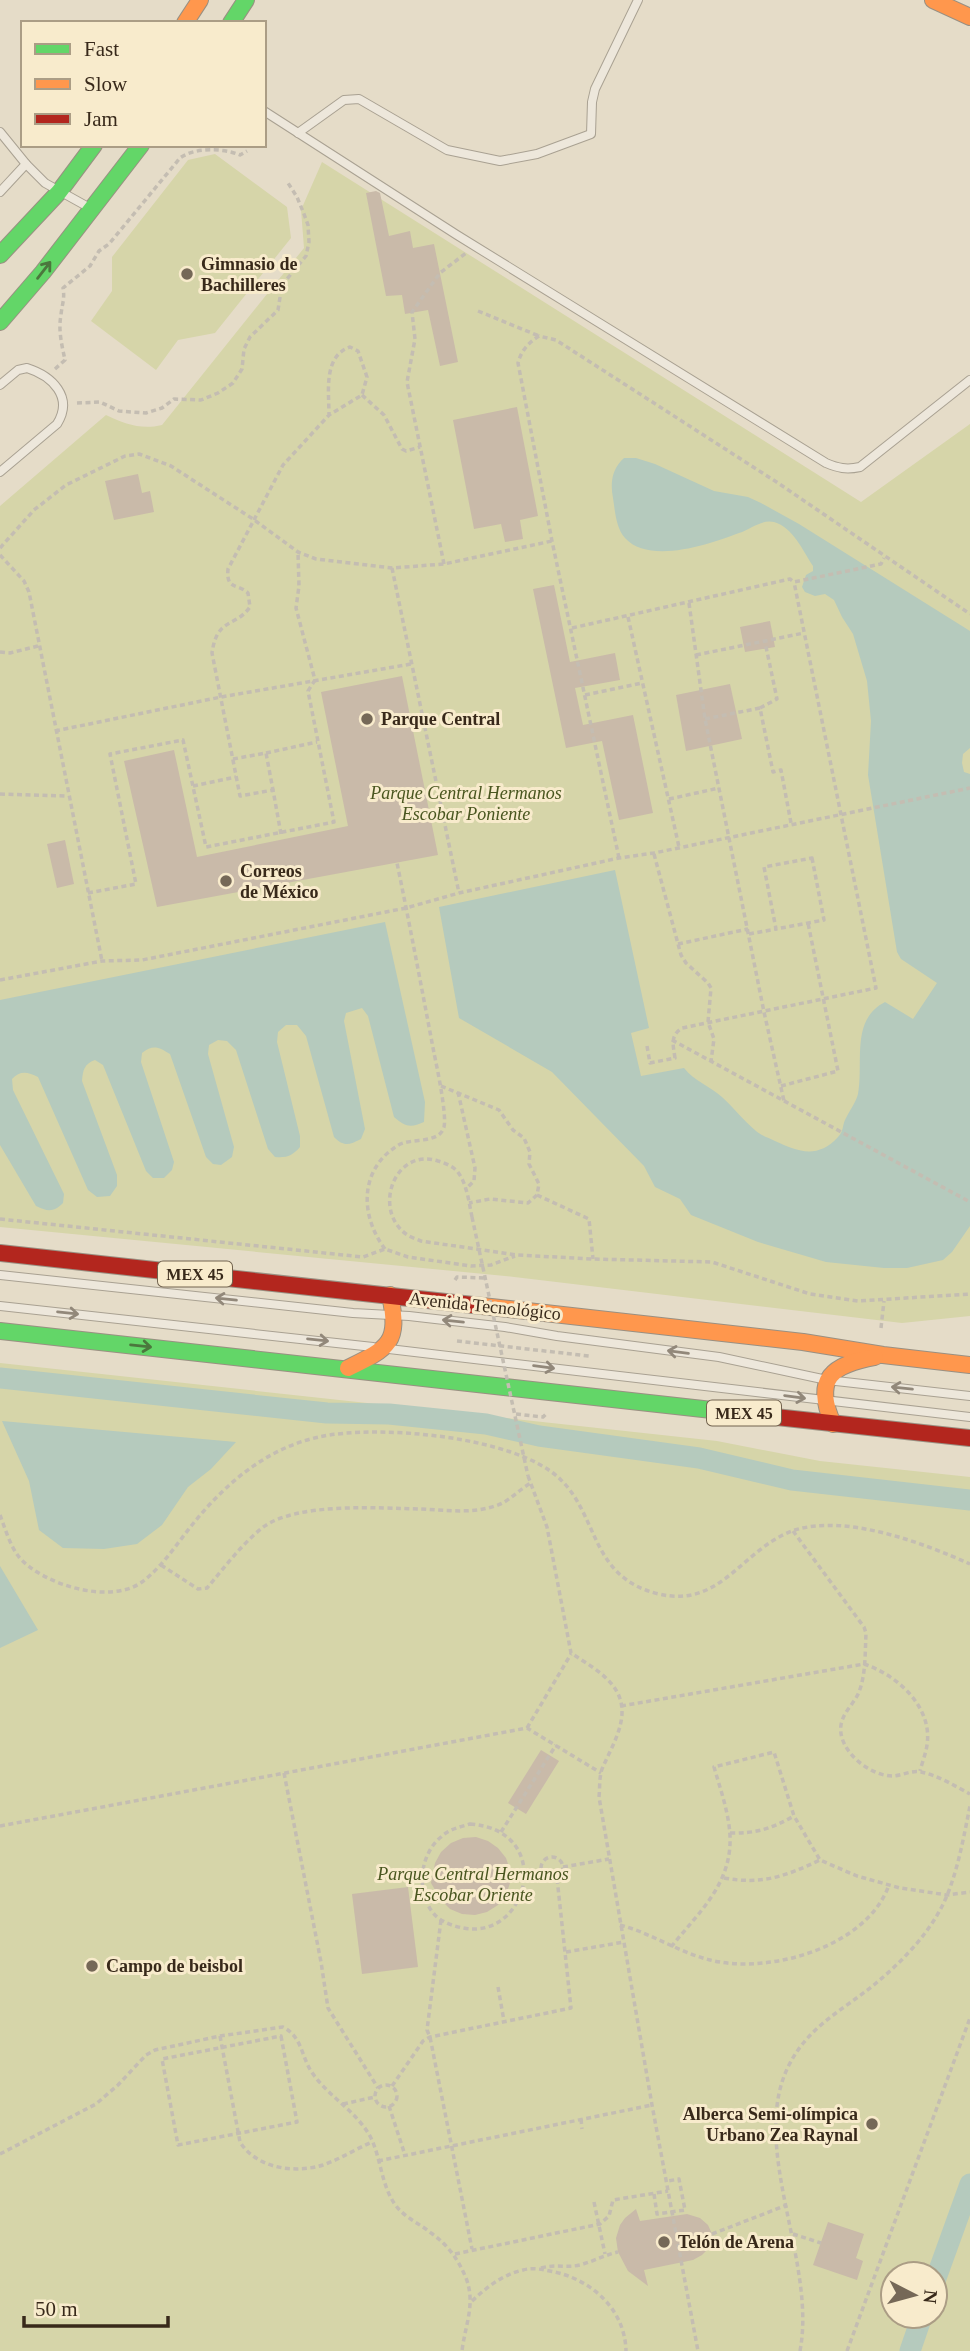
<svg xmlns="http://www.w3.org/2000/svg" width="970" height="2351" font-family="Georgia,serif">
	<style>
		.green { fill: #d6d5a9; fill-rule: evenodd }
		.water { fill: #b5cabd }
		.lines { fill: none; stroke-linecap: round; stroke-linejoin: round }
		.canal { stroke: #b5cabd; stroke-width: 21 }
		.building { fill: #c9baa9 }
		.lane-casing { stroke: #a9a192; stroke-width: 10 }
		.fast-casing { stroke: #999082; stroke-width: 18 }
		.slow-casing { stroke: #999082; stroke-width: 18 }
		.jam-casing { stroke: #999082; stroke-width: 18 }
		.path { stroke: #c4bdb2; stroke-width: 3.5; stroke-dasharray: 5 3.5; stroke-linecap: butt }
		.lane { stroke: #ede7db; stroke-width: 8 }
		.fast { stroke: #63d668; stroke-width: 16 }
		.slow { stroke: #ff974d; stroke-width: 16 }
		.jam { stroke: #b3261e; stroke-width: 16 }
		.path-bridge { stroke: #c4bdb2; stroke-width: 3.5; stroke-dasharray: 5 3.5; stroke-linecap: butt }
		.oneway { stroke: #4b773d }
		.oneway2 { stroke: #92887a }
		.poi-dot { fill: #756857; stroke: #f8ebcc; stroke-width: 2.5 }
		.labels { text-anchor: middle; stroke-width: 6; stroke-linejoin: round; paint-order: stroke }
		.shield { fill: #f8ebcc; stroke: #72634f; stroke-width: 2 }
		.shield-label { font-size: 16px; font-weight: bold; fill: #38291a }
		.poi-label { font-size: 18px; font-weight: bold; fill: #38291a; stroke: #f8ebcc; text-anchor: start }
		.park-label { font-size: 18px; font-style: italic; fill: #49561f; stroke: #f8ebcc }
		.street-label { font-size: 18px; fill: #38291a; stroke: #f8ebcc }
	</style>
	<rect width="100%" height="100%" fill="#e5dcc8"/>
	<g class="green">
		<polygon points="215,154 287,207 291,238 215,333 178,340 156,370 91,321 112,291 112,257 188,160"/>
		<path d="M322,162L861,502L970,424V1316L902,1323L505,1276L0,1227V506L106,415C125,424 141,430 162,425L304,248L301,210Z"/>
		<path d="M0,1363L717,1441L820,1461L970,1477V2351H0ZM893,2274H935V2316H893Z"/>
	</g>
	<g class="water">
		<path d="M624,458H636L655,464L714,491L748,497L761,503L799,524L970,631V748L963,754L962,763L964,772L970,774V1226L952,1252L943,1260L907,1268H884L826,1262L758,1242L691,1215L680,1199L655,1187L644,1166L552,1072L459,1018L439,907L615,870L649,1028L631,1033L641,1076L684,1068C694,1081 710,1086 722,1097C734,1108 744,1121 756,1131C762,1136 769,1138 775,1141C798,1152 818,1159 838,1137C844,1131 842,1125 846,1118C850,1110 856,1102 858,1094C864,1062 850,1020 885,1002L913,1019L937,983L901,959L897,952L868,775L871,721L867,681L853,634L842,617L834,600L825,594L815,596L805,592L802,587L806,575L813,571V566C803,551 793,527 774,522C762,519 751,529 739,533C711,544 649,565 625,538C616,528 615,511 613,498C610,482 612,469 624,458Z"/>
		<path d="M385,922L425,1102L424,1122C411,1128 405,1127 394,1117L368,1016L362,1008L346,1013L344,1021L365,1129L361,1139C349,1145 344,1147 334,1137L306,1036L297,1025H286L278,1032L277,1042L300,1136V1147C292,1156 287,1158 275,1157L268,1149L236,1050L227,1041L218,1040L209,1045L208,1054L234,1147L232,1157L221,1165L213,1164L206,1157L170,1054C159,1047 153,1044 142,1053L141,1062L174,1162L172,1170L164,1178H153L146,1171L103,1065L95,1060C84,1064 83,1070 82,1081L117,1175V1186L110,1196L97,1197L88,1190L38,1077C28,1072 20,1070 12,1079L13,1090L64,1194L63,1203C54,1212 48,1212 36,1206L0,1145V1000Z"/>
		<polygon points="2,1421 236,1442 211,1469 188,1487 162,1525 137,1544 104,1549 63,1548 39,1530 29,1481"/>
		<polygon points="0,1566 38,1630 0,1648"/>
	</g>
	<g class="lines">
		<g class="canal">
			<polyline points="0,1378 327,1413 389,1414 486,1424 539,1436 699,1458 792,1480 970,1500"/>
			<polyline points="935,2281 970,2184"/>
			<polyline points="910,2351 922,2316"/>
		</g>
	</g>
	<g class="building">
		<polygon points="376,191 380,193 389,236 410,231 413,248 434,244 458,362 440,366 428,310 405,314 402,295 386,296 366,193"/>
		<polygon points="517,407 538,516 520,520 523,539 505,542 501,524 474,529 453,420"/>
		<polygon points="138,474 142,493 150,491 154,512 114,520 105,481"/>
		<polygon points="554,585 570,662 615,653 620,680 575,688 583,725 633,715 653,813 619,820 602,741 566,748 533,589"/>
		<polygon points="770,621 775,647 745,652 740,627"/>
		<polygon points="402,676 438,855 157,907 124,761 174,750 197,857 348,826 321,692"/>
		<polygon points="730,684 742,739 686,751 676,695"/>
		<polygon points="65,840 74,884 57,888 47,844"/>
		<polygon points="541,1750 559,1761 526,1814 508,1803"/>
		<polygon points="476,1837 488,1841 498,1848 506,1858 510,1870 510,1883 506,1895 498,1905 487,1912 475,1915 462,1914 450,1909 441,1900 431,1883 435,1863 441,1852 451,1843 463,1838"/>
		<polygon points="408,1887 418,1967 362,1974 352,1894"/>
		<polygon points="636,2209 640,2221 687,2214 700,2218 708,2225 712,2234 710,2247 702,2255 693,2260 644,2270 648,2286 628,2271 618,2252 616,2238 620,2225 625,2218"/>
		<polygon points="828,2222 864,2234 856,2258 863,2261 857,2280 813,2265"/>
	</g>
	<g class="lines">
		<defs>
			<g id="lane">
				<path d="M264,111L457,235L826,463C838,468 846,470 860,467L970,380"/>
				<polyline points="0,132 26,164 45,183 90,208"/>
				<polyline points="298,133 344,100 359,99 447,150 500,161 537,154 591,134 592,102 595,89 638,0"/>
				<polyline points="0,192 26,164"/>
				<path d="M0,385L18,370L27,368C52,376 74,397 57,424L0,472"/>
				<polyline points="0,1275 353,1313 409,1316 505,1327 557,1336 719,1357 827,1380 970,1396"/>
				<polyline points="0,1306 373,1347"/>
				<polyline points="389,1349 970,1417"/>
			</g>
			<g id="fast">
				<polyline points="231,23 246,0"/>
				<polyline points="0,255 59,192 94,145"/>
				<polyline points="0,322 43,272 141,145"/>
				<polyline points="0,1331 730,1412"/>
			</g>
			<g id="slow">
				<polyline points="933,0 970,17"/>
				<polyline points="185,23 200,0"/>
				<polyline points="473,1305 803,1342 883,1355 970,1365"/>
				<path d="M348,1368C389,1348 400,1343 390,1295"/>
				<path d="M833,1424C813,1378 832,1365 875,1357"/>
			</g>
			<g id="jam">
				<polyline points="0,1253 473,1305"/>
				<polyline points="730,1412 970,1438"/>
			</g>
		</defs>
		<use href="#lane" class="lane-casing"/>
		<use href="#fast" class="fast-casing"/>
		<use href="#slow" class="slow-casing"/>
		<use href="#jam" class="jam-casing"/>
		<g class="path">
			<polyline points="478,311 539,336"/>
			<path d="M55,369L65,360C62,346 58,330 61,315C62,304 65,299 63,288L90,266L99,251L109,244L180,158C195,147 224,148 240,155L247,151"/>
			<polyline points="362,395 384,415 402,449 406,451 420,447"/>
			<polyline points="77,403 100,402 119,411 146,413 162,408 174,399 201,400 218,393 233,383 242,369 244,349 250,337 278,310 282,285 306,256 309,242 308,225 304,214 297,197 288,183"/>
			<polyline points="0,548 34,510 66,485 125,456 139,454 171,466 253,519 298,552 316,559 392,568 444,564 552,541"/>
			<polyline points="0,555 24,581 29,592 102,961"/>
			<polyline points="444,564 407,382 415,339 412,312 440,273 466,253"/>
			<polyline points="392,568 459,893"/>
			<polyline points="689,603 705,719 764,1012 784,1101"/>
			<polyline points="628,617 679,847"/>
			<polyline points="572,628 790,579 794,582 881,564 884,558"/>
			<polyline points="0,652 10,653 38,646"/>
			<polyline points="696,655 804,633"/>
			<polyline points="585,695 642,683"/>
			<polyline points="760,708 777,699 765,642"/>
			<polyline points="705,719 760,708 773,772 781,770 791,823"/>
			<polyline points="55,731 221,697 411,664"/>
			<polyline points="266,753 317,742"/>
			<polyline points="233,759 266,753 273,790"/>
			<polyline points="193,786 236,777"/>
			<polyline points="0,794 68,796"/>
			<polyline points="669,799 719,788"/>
			<path d="M281,834L273,790L240,796L212,653C217,617 235,628 250,607L248,593C237,583 226,590 228,569L283,465L329,415L362,395L367,377L358,351L350,347C323,356 329,392 329,415"/>
			<polyline points="654,854 681,955 686,963 708,983 711,988 708,1022 714,1039 711,1061"/>
			<path d="M619,858L552,541L518,363C521,351 528,343 539,336L556,340L778,483L970,614"/>
			<polygon points="812,858 824,920 776,929 764,867"/>
			<polyline points="88,893 136,884 110,754 183,740 206,847 334,822 308,691 315,680 296,608 299,586 298,552"/>
			<polyline points="749,934 776,929"/>
			<polyline points="678,944 748,929"/>
			<polyline points="0,980 102,961 142,960 406,908 459,893 619,858 654,853 970,788"/>
			<polyline points="672,1040 970,1202"/>
			<path d="M647,1046L650,1063L675,1058C673,1044 670,1036 682,1028L876,988L794,582"/>
			<polyline points="441,1086 499,1110 513,1130 524,1138 530,1152 529,1164 539,1184 537,1195 528,1203 490,1199 469,1203"/>
			<polyline points="781,1086 838,1071 808,923"/>
			<polyline points="458,1092 475,1168 474,1181 465,1190"/>
			<polyline points="537,1195 589,1219 593,1259"/>
			<path d="M472,1217C469,1203 467,1183 457,1171C452,1166 445,1163 438,1161C395,1147 372,1209 406,1234C410,1237 416,1239 421,1241L517,1255L593,1259L712,1262L810,1294L858,1301L970,1294"/>
			<polyline points="0,1219 363,1257 385,1249 408,1257 471,1266 491,1265 515,1256"/>
			<path d="M385,1249C360,1216 359,1170 397,1146C409,1137 439,1145 444,1127C447,1115 437,1067 434,1053C422,990 410,926 397,863"/>
			<polyline points="455,1280 457,1277 486,1278"/>
			<polyline points="881,1328 884,1301"/>
			<polyline points="457,1341 589,1356"/>
			<polyline points="516,1414 543,1417 547,1413"/>
			<path d="M528,1476L547,1527L571,1653C583,1661 597,1669 607,1679C637,1708 615,1739 602,1769C599,1778 600,1788 599,1797L652,2105L698,2351"/>
			<path d="M0,1515C5,1528 10,1546 19,1557C43,1585 110,1605 142,1582C162,1567 176,1545 192,1525C224,1485 266,1448 319,1437C377,1424 516,1436 560,1479C599,1516 590,1578 659,1594C722,1609 743,1547 795,1530C847,1514 923,1543 970,1564"/>
			<path d="M793,1531L864,1627L866,1633C865,1652 866,1674 859,1692C854,1704 843,1712 841,1725C837,1750 870,1777 894,1776C903,1775 912,1770 921,1772C937,1775 955,1786 970,1794"/>
			<path d="M161,1565L198,1589L207,1588C224,1568 241,1545 262,1528C295,1502 379,1508 420,1509C445,1510 471,1514 495,1506C509,1502 518,1490 531,1483"/>
			<path d="M621,1706L864,1664C897,1675 933,1707 927,1745C926,1753 922,1763 920,1771"/>
			<polyline points="527,1728 571,1654"/>
			<polyline points="284,1773 321,1962 328,2008 378,2088"/>
			<path d="M470,1824C556,1830 529,1941 463,1928C453,1926 441,1922 434,1914C416,1893 419,1855 441,1837C449,1829 460,1827 470,1824Z"/>
			<polyline points="0,1826 527,1728 601,1773"/>
			<polyline points="501,1832 556,1745"/>
			<path d="M730,1833C755,1834 773,1828 794,1816"/>
			<circle cx="552" cy="1868" r="11"/>
			<polyline points="563,1867 609,1859"/>
			<path d="M724,1878C762,1885 786,1876 820,1860"/>
			<polyline points="441,1920 427,2030 430,2037 472,2249"/>
			<path d="M620,1925C651,1933 678,1952 710,1960C769,1975 867,1947 889,1885"/>
			<path d="M671,1947C699,1912 732,1884 730,1836C729,1813 720,1788 714,1767L774,1752L794,1816L820,1860L857,1876L900,1888L947,1895L970,1892"/>
			<polyline points="566,1952 624,1942"/>
			<polyline points="498,1987 504,2021"/>
			<path d="M220,2036L240,2142C256,2168 294,2174 323,2165C340,2159 356,2149 372,2142"/>
			<polygon points="281,2036 297,2122 178,2145 162,2059"/>
			<circle cx="386" cy="2096" r="11"/>
			<polyline points="392,2086 423,2041 430,2037 571,2008 557,1878"/>
			<polyline points="343,2104 375,2097"/>
			<polyline points="389,2106 405,2155"/>
			<polyline points="581,2119 582,2129"/>
			<path d="M0,2154L96,2104L118,2085L146,2055L155,2050L220,2036L283,2027C302,2037 301,2055 311,2071C327,2096 357,2111 371,2138C381,2159 381,2183 394,2203C403,2217 419,2223 431,2233C448,2245 458,2259 466,2278C476,2304 465,2325 462,2351"/>
			<polyline points="378,2161 652,2105"/>
			<polyline points="654,2194 657,2214 685,2210 679,2179 668,2181"/>
			<polyline points="594,2202 605,2254"/>
			<polyline points="712,2234 787,2205"/>
			<polyline points="793,2234 821,2243"/>
			<polyline points="455,2254 600,2224 609,2216 613,2200 668,2191"/>
			<path d="M541,2268C555,2264 567,2268 580,2265C594,2261 605,2255 618,2252"/>
			<path d="M472,2301C487,2287 502,2275 523,2270C534,2267 544,2270 555,2272C593,2281 625,2310 626,2351"/>
			<path d="M800,2351C817,2262 749,2148 788,2067C808,2026 842,2011 875,1984C904,1960 934,1929 948,1893C959,1865 964,1835 970,1806"/>
			<polyline points="847,2351 970,2018"/>
		</g>
		<use href="#lane" class="lane"/>
		<use href="#fast" class="fast"/>
		<use href="#slow" class="slow"/>
		<use href="#jam" class="jam"/>
		<polyline class="path-bridge" points="472,1217 528,1476"/>
	</g>
	<defs><path id="oneway-shaft" d="M-6 0H5M1.5-3L5.5 0L1.5 3" fill="none" stroke-width="1.6" stroke-linecap="round" stroke-linejoin="round" transform="scale(1.75)"/></defs>
	<g class="oneway">
		<use href="#oneway-shaft" transform="translate(44 270) rotate(-52)"/>
		<use href="#oneway-shaft" transform="translate(141 1346) rotate(6)"/>
	</g>
	<g class="oneway2">
		<use href="#oneway-shaft" transform="translate(226 1299) rotate(-174)"/>
		<use href="#oneway-shaft" transform="translate(68 1313) rotate(6)"/>
		<use href="#oneway-shaft" transform="translate(453 1321) rotate(-174)"/>
		<use href="#oneway-shaft" transform="translate(318 1340) rotate(6)"/>
		<use href="#oneway-shaft" transform="translate(678 1352) rotate(-173)"/>
		<use href="#oneway-shaft" transform="translate(544 1367) rotate(7)"/>
		<use href="#oneway-shaft" transform="translate(902 1388) rotate(-174)"/>
		<use href="#oneway-shaft" transform="translate(795 1397) rotate(8)"/>
	</g>
	<g class="poi-dot">
		<circle cx="187" cy="274" r="7"/>
		<circle cx="367" cy="719" r="7"/>
		<circle cx="226" cy="881" r="7"/>
		<circle cx="92" cy="1966" r="7"/>
		<circle cx="872" cy="2124" r="7"/>
		<circle cx="664" cy="2242" r="7"/>
	</g>
	<g class="labels">
		<g class="shield">
			<rect x="158" y="1261.5" width="74" height="25" rx="5"/>
			<rect x="707" y="1400.5" width="74" height="25" rx="5"/>
		</g>
		<g class="shield-label">
			<text x="195" y="1280">MEX 45</text>
			<text x="744" y="1419">MEX 45</text>
		</g>
		<g class="poi-label">
			<text x="201" y="270">Gimnasio de<tspan x="201" dy="21">Bachilleres</tspan></text>
			<text x="381" y="725">Parque Central</text>
			<text x="240" y="877">Correos<tspan x="240" dy="21">de México</tspan></text>
			<text x="106" y="1972">Campo de beisbol</text>
			<text x="858" y="2120" text-anchor="end">Alberca Semi-olímpica<tspan x="858" dy="21">Urbano Zea Raynal</tspan></text>
			<text x="678" y="2248">Telón de Arena</text>
		</g>
		<g class="park-label">
			<text x="466" y="799">Parque Central Hermanos<tspan x="466" dy="21">Escobar Poniente</tspan></text>
			<text x="473" y="1880">Parque Central Hermanos<tspan x="473" dy="21">Escobar Oriente</tspan></text>
		</g>
		<g class="street-label">
			<text transform="translate(485 1306) rotate(6)" y="6">Avenida Tecnológico</text>
		</g>
	</g>
	<rect x="21" y="21" width="245" height="126" fill="#f8ebcc" stroke="#ab9d85" stroke-width="2"/>
	<rect x="35" y="44" width="35" height="10" fill="#63d668" stroke="#ab9d85" stroke-width="2"/>
	<text x="84" y="56" font-size="21" fill="#38291a">Fast</text>
	<rect x="35" y="79" width="35" height="10" fill="#ff974d" stroke="#ab9d85" stroke-width="2"/>
	<text x="84" y="91" font-size="21" fill="#38291a">Slow</text>
	<rect x="35" y="114" width="35" height="10" fill="#b3261e" stroke="#ab9d85" stroke-width="2"/>
	<text x="84" y="126" font-size="21" fill="#38291a">Jam</text>
	<g transform="translate(914 2295) rotate(96)"><circle r="33" fill="#f8ebcc" stroke="#ab9d85" stroke-width="2"/>
	<path d="M0-5L12 26L0 18L-12 26Z" fill="#756857"/>
	<text y="-10" font-size="19" font-weight="bold" text-anchor="middle" fill="#38291a">N</text>
	</g>
	<path d="M24 2316v10h144v-10" fill="none" stroke="#38291a" stroke-width="3.5"/>
	<text x="35" y="2316" font-size="21" fill="#38291a" stroke="#f8ebcc" stroke-width="5" paint-order="stroke">50 m</text>
</svg>
